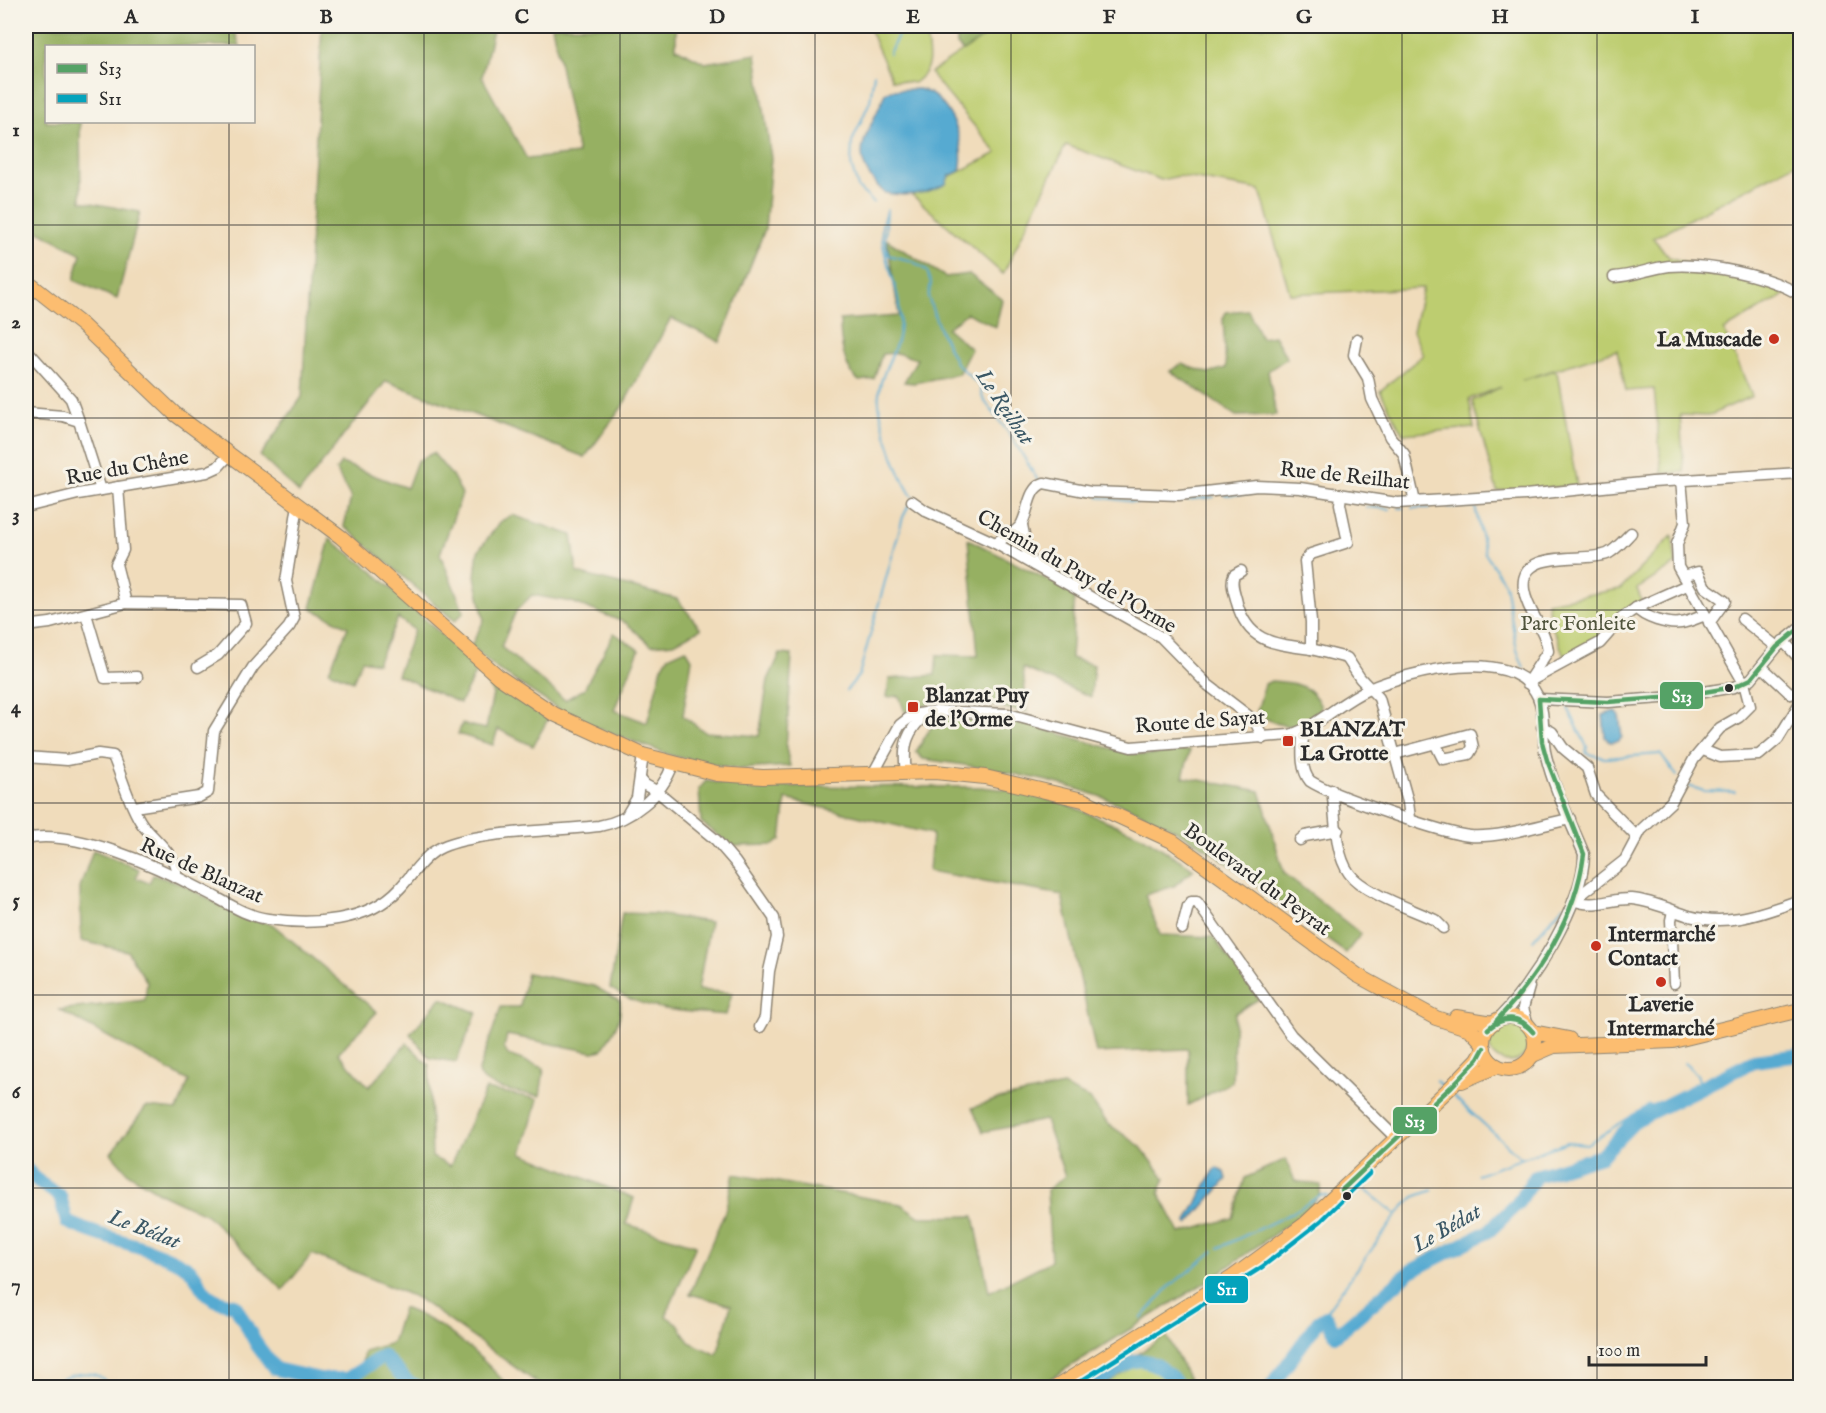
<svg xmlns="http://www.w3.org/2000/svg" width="1826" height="1413" font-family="'IM FELL English',serif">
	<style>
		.green { fill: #bdcd70; stroke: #747c4e; stroke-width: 1.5 }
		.forest { fill: #96b062; stroke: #606e46; stroke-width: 1.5 }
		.water { fill: #56aad1; stroke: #406a7e; stroke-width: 1.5 }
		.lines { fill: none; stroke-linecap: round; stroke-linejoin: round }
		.stream { stroke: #56aad1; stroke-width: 2 }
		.river { stroke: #56aad1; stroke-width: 14 }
		.minor-casing { stroke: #8e8473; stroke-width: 13 }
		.major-casing { stroke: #8e8473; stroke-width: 16 }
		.minor { stroke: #fff; stroke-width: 10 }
		.major { stroke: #fcbd6f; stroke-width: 14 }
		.bus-1-casing { stroke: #f7f3e8; stroke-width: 9 }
		.bus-2-casing { stroke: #f7f3e8; stroke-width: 9 }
		.bus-1 { stroke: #55a266; stroke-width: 4.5 }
		.bus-2 { stroke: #04a3bc; stroke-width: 4.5 }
		.grid { fill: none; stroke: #2b2b2b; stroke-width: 1.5; stroke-opacity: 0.55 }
		.poi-dot { fill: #c8321e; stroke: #f7f3e8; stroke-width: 2 }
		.bus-dot { fill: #2b2b2b; stroke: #f7f3e8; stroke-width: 2 }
		.labels { text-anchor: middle; stroke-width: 6; stroke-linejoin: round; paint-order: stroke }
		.poi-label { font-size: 21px; font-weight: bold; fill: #2b2b2b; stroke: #f7f3e8; text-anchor: start }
		.street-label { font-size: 21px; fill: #2b2b2b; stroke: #f7f3e8 }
		.park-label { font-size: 21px; fill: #50543c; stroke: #f7f3e8 }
		.water-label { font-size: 22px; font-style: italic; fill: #3a5765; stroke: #f7f3e8 }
		.line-badge { stroke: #f7f3e8; stroke-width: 2 }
		.badge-label { font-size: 16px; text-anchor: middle; font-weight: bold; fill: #fff }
		.neatline { fill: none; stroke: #2b2b2b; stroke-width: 2 }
		.grid-label { font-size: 20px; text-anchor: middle; font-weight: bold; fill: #2b2b2b }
	</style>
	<rect width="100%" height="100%" fill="#f7f3e8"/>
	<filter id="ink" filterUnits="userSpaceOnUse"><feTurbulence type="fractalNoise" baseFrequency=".0167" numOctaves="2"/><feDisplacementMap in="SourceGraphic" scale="12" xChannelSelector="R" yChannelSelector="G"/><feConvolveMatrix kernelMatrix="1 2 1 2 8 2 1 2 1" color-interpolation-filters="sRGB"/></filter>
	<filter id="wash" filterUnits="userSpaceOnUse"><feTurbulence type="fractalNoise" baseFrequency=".008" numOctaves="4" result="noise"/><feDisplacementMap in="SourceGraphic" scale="24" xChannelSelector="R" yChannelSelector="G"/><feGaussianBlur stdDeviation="1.35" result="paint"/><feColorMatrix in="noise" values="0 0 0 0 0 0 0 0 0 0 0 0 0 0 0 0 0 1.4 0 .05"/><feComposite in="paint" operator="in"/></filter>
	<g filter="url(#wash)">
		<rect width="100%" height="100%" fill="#f0dcbb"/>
		<g class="green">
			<path d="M868,26H925C927,50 937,67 914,83L892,80Z"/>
			<polygon points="1000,26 1800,26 1800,161 1653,238 1669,257 1788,293 1724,330 1752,396 1708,416 1680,415 1684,472 1662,473 1654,389 1626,391 1617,350 1522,380 1552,371 1557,372 1577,486 1497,491 1472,401 1501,387 1469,399 1474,428 1403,434 1380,391 1423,355 1413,331 1423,288 1290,294 1260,190 1179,176 1161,180 1066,145 1003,274 912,195 997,153 930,73"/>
			<polygon points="1672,536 1676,564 1637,589 1642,601 1599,642 1566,660 1551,624 1547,602 1620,589"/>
			<circle cx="1509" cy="1042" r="20"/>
			<polygon points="1137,1363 1157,1368 1174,1387 1158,1387 1154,1384 1153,1387 1100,1388"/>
		</g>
		<g class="forest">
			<polygon points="26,26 233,26 240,46 46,46 46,122 80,122 81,201 140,212 117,299 74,280 81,254 26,224"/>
			<polygon points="322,26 494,26 482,77 527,159 578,154 552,26 676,26 676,48 705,63 756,54 771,158 765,229 720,342 671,318 622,407 585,457 386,381 299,493 260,456 302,397"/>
			<polygon points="957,26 1000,26 963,51 957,45"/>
			<path d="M887,240L945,277L969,274L1002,299L996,327L967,313L947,328L971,349L958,374L914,383L904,382L917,359L896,353L882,354L874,379L859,381C843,369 840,339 840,320L899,316Z"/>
			<polygon points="1248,310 1261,338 1274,336 1287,358 1268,371 1276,415 1236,416 1170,371 1182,364 1208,373 1226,368 1223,319 1226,312"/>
			<polygon points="433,453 453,477 462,494 440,554 464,612 455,621 344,526 351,498 336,470 341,463 407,488 417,461"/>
			<polygon points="512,515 572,535 577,573 677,599 701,629 674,643 651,645 626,623 572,602 532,595 516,611 501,647 565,700 584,689 614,633 639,650 614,710 647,723 662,667 668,657 686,649 692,659 683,716 705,732 759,736 768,680 780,654 792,655 786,748 790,766 739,769 673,756 573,719 497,669 471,646 484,620 475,576 478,551 501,521"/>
			<polygon points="330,539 370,569 478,668 460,703 397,675 414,630 398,618 377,663 362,660 353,681 329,671 348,627 311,608"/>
			<polygon points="968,539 1075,594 1071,658 1094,665 1091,697 1023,668 1027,712 979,704 938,701 905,712 899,696 887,697 889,679 935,675 937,655 978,656"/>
			<polygon points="489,677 514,698 548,719 533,746 498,729 493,745 458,734 462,724 486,729 493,694 488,685"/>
			<path d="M1271,681C1293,682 1312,684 1321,707C1311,734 1273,729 1257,711L1265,684Z"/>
			<path d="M960,715L1005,718L1124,752L1146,755L1190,750L1183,777L1260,791L1284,873L1361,934L1346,953C1304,924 1267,891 1226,862C1129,792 1038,775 923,759L916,752L937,717Z"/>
			<polygon points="706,781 743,786 980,787 1021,791 1068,805 1142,836 1194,869 1174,886 1145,895 1160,935 1213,937 1259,999 1235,1013 1232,1082 1188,1105 1188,1049 1096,1053 1062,895 929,871 932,834 786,799 781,840 773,845 732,846 701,822 699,789"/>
			<polygon points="93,850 139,869 136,878 149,883 153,875 180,883 243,918 272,924 377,1012 338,1053 369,1087 407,1043 429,1065 432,1157 450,1166 486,1089 538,1099 522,1153 634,1198 626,1224 696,1245 666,1316 678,1324 689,1342 717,1355 731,1305 690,1294 725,1211 734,1174 901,1204 920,1217 974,1216 989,1292 1051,1261 1047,1190 1065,1176 1045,1120 983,1132 972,1108 998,1099 1063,1086 1090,1099 1107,1123 1140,1146 1165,1178 1159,1193 1180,1233 1233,1218 1245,1178 1286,1159 1295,1181 1321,1185 1319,1196 1304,1213 1209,1280 1037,1387 543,1387 417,1298 312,1254 283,1290 207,1215 162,1194 129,1174 111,1153 146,1107 177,1110 189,1081 59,1010 145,1000 147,982 127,951 81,941 80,887"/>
			<path d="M622,913L654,914L710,922L698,990L732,993L726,1015C685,1011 645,1012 610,988Z"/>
			<path d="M527,973L594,986L620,1001C623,1020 612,1034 602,1050L593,1052L507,1035L504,1048L508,1055L544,1068L540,1096C522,1092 487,1091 478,1073L501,1007H520Z"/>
			<polygon points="441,998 477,1013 456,1062 430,1058 410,1034"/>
			<path d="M403,1308C445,1323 479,1354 509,1387L365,1388L359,1383L364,1351L392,1343Z"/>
			<polygon points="1166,1335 1193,1387 1174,1387 1157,1368 1138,1363 1100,1387 1074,1387 1122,1358 1138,1354"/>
		</g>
		<g class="water">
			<path d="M919,89C950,97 967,142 960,171L949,176L946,184C927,194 907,197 885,193C842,154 870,136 885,93L891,90Z"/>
			<polygon points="1615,711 1619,715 1622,737 1619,741 1610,742 1605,737 1603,715"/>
			<polygon points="1217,1168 1225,1172 1227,1179 1188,1224 1186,1223 1214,1170"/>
		</g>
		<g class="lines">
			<g class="stream">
				<polyline points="889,53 903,26"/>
				<polyline points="873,202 858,188 851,164 852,142 870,101 874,74"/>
				<polyline points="887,210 885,239 888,255 912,261 927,271 931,283 928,297 939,328 956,363 980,386 983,399 1011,436 1039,482"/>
				<path d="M886,213C872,240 897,277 899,306C900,314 900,325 899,333C895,357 876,378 879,403C882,428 898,477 913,497"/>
				<polyline points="1266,493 1271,494"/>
				<polyline points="1280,494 1305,497"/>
				<polyline points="1224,495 1256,493"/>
				<polyline points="1098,497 1135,502 1173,501"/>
				<polyline points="1316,497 1325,498"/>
				<polyline points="1184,500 1214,497"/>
				<polyline points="1366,507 1390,509"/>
				<polyline points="1447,507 1475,506 1485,553 1505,584 1517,650 1524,668"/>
				<polyline points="1399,508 1403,508"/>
				<polyline points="1412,508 1429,508"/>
				<polyline points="846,691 859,675 903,517 909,505"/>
				<polyline points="1568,708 1587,747 1586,753 1605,758 1660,754 1677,776"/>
				<polyline points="1685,785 1704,791 1735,792"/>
				<polyline points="1533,940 1563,906"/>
				<polyline points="1684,1063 1697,1074 1701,1088"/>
				<polyline points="1436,1081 1442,1086"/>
				<polyline points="1452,1095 1520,1157"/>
				<polyline points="1477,1175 1567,1142 1587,1144 1649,1105"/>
				<polyline points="1344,1198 1352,1198 1363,1188 1397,1215"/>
				<polyline points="1219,1248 1290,1214 1321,1195 1327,1196"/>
				<polyline points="1141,1319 1170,1286 1214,1251"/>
				<polyline points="1319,1321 1402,1208 1414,1197 1433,1190"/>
				<path d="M39,1388C61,1379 95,1360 110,1388"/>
			</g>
			<g class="river">
				<path d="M26,1169L40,1183L60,1196L67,1222C104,1240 146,1244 183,1265C207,1278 192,1299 235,1305L257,1345L275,1369L320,1379H347L383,1356L408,1382L421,1388"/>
				<path d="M1086,1388C1130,1361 1142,1343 1181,1388"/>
				<polyline points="1270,1388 1318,1322 1326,1317 1336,1335 1411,1271 1489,1231 1517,1204 1536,1176 1601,1156 1636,1120 1754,1061 1800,1055"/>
			</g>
		</g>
	</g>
	<g filter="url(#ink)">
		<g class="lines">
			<defs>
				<g id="minor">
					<path d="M1614,277C1633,276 1651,268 1669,266C1707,263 1768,275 1800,295"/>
					<polyline points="1357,339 1354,355 1368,378 1372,399 1390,437 1404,454 1415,502"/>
					<polyline points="26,349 71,399 79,421"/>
					<polyline points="26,413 63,416 79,421 101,490"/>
					<path d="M1681,480L1685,523L1677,544L1678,567L1744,683L1750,706L1739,717L1720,728L1694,759L1671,802L1641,830L1625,860L1574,900C1592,909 1612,898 1632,899C1652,901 1671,910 1689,916C1730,927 1762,913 1800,900"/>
					<polyline points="118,487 123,550 116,564 126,603 241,605 246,623 218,655 198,667"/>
					<polyline points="1341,495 1340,504 1348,542 1311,554 1305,561 1311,622 1311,649 1347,658 1360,678 1379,698 1408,802 1410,818"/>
					<polyline points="912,501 926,511 995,543 1161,637 1208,685 1255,721 1263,738"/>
					<polyline points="26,507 78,494 207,472 218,467 230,454"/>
					<polyline points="1022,525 1028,555 1034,565"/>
					<path d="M995,543C1003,538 1019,531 1022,523C1029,510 1028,488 1044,483L1090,492L1179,495L1257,486L1300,488L1397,503L1525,495L1652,482L1800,473"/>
					<path d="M1241,571L1234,575C1230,584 1235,593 1237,603C1248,643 1275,644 1311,649"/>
					<polyline points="1683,576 1698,572 1705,587 1725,601 1709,623"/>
					<path d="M1636,608C1644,618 1668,625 1681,623C1689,622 1697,618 1705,615"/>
					<polyline points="86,614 105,678 137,677"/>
					<polyline points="1742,619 1777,647"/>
					<polyline points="26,626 50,623 126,603"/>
					<polyline points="1783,641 1800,659"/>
					<polyline points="1762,667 1791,694 1800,689"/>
					<polyline points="1528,682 1600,643 1622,618 1636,608 1687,585"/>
					<path d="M1527,683L1548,651C1546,629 1527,612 1524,590C1518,547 1582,563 1607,554C1615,551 1625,539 1631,533"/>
					<polyline points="1539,699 1608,702 1674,697 1734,687 1751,679 1777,647 1800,628"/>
					<polyline points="1542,727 1552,732 1563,748 1587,768 1596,795 1636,836"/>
					<path d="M1303,731C1303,746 1299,768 1310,781C1331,795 1445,834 1470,836C1502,838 1539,825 1570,819"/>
					<polyline points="1703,750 1720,757 1759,755 1778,739 1800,703"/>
					<polyline points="1395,754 1470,734 1473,747 1469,754 1443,759 1435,743"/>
					<path d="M26,757L67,760L98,754L113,756C122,777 129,805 142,824C151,837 182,859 175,877"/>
					<path d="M906,772C902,744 907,732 927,712"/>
					<path d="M873,774L900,725L913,715L936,711L1008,714L1131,747L1290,735C1320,725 1341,701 1369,689C1409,672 1514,644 1538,697C1546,715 1541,737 1546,756C1554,789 1571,822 1584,854C1584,902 1531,988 1496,1021"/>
					<polyline points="640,779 645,785 658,792 716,840 735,862 774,918 777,937 769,971 765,1018 760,1027"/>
					<path d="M1332,790C1336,815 1334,852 1349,873C1363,893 1412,909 1435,920L1443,928"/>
					<polyline points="134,807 199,797 208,792 214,731 253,667 289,627 294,618 286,581 297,511 300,506"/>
					<polyline points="628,813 637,798 643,755"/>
					<path d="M26,839C74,828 159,867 202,890C223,900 244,916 268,919C312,925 368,923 400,888C413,874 424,855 442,847C478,831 557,831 599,826C632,820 662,795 673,764"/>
					<polyline points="1300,840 1305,836 1338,830"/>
					<polyline points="1673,911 1671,920 1674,983"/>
					<polyline points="1182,929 1188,906 1191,902 1197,902 1291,1035 1397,1139"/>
					<polyline points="1528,1025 1523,1008 1529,987"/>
				</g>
				<g id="major">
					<polyline points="26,281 82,325 175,414 341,537 499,677 554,714 643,755 717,774 763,777 935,772 985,777 1083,800 1172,841 1357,975 1436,1018 1470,1029 1483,1043"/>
					<polyline points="1456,1017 1493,1023"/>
					<circle cx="1509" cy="1043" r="26"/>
					<polyline points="1533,1032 1569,1039"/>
					<polyline points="1533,1055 1554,1046 1673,1041 1800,1010"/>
					<polyline points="1462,1081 1497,1066"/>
					<polyline points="1055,1388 1233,1277 1304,1225 1452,1086 1478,1059 1484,1048"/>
				</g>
			</defs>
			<use href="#minor" class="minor-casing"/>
			<use href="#major" class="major-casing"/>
			<use href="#minor" class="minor"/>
			<use href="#major" class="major"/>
			<defs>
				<g id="bus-1">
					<polyline points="1539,699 1608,702 1674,697 1734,687 1751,679 1777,647 1800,628"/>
					<path d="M1496,1021C1539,976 1576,917 1584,854L1547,760L1542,742L1539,699"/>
					<path d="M1488,1029C1503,1014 1520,1015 1533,1032"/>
					<path d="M1488,1029C1504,1015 1519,1017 1533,1032"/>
					<polyline points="1342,1190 1452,1086 1478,1059 1484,1048"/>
				</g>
				<polyline id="bus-2" points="1070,1388 1262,1267 1321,1221 1370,1173"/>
			</defs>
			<use href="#bus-1" class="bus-1-casing"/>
			<use href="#bus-2" class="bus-2-casing"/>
			<use href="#bus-1" class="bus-1"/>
			<use href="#bus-2" class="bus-2"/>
		</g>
	</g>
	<path class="grid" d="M229,26V46M424,26V1388M620,26V1388M815,26V1388M1011,26V1388M1206,26V1388M1402,26V1388M1597,26V1388M229,122V1388M26,225H1800M26,418H1800M26,610H1800M26,803H1800M26,995H1800M26,1188H1800"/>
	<g class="poi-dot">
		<circle cx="1774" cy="339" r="6"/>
		<rect x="907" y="701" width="12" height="12" rx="3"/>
		<rect x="1282" y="735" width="12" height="12" rx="3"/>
		<circle cx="1596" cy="946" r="6"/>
		<circle cx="1661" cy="982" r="6"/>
	</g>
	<g class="bus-dot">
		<circle cx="1729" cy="688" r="5"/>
		<circle cx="1347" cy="1196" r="5"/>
	</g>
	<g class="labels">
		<g class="poi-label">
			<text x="1762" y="346" text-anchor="end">La Muscade</text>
			<text x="925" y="702">Blanzat Puy<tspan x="925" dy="24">de l'Orme</tspan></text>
			<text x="1300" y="736">BLANZAT<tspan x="1300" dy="24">La Grotte</tspan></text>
			<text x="1608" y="941">Intermarché<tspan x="1608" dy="24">Contact</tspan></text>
			<text x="1661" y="1011" text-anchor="middle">Laverie<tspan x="1661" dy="24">Intermarché</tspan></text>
		</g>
		<g class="street-label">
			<text transform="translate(127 467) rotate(-10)" y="7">Rue du Chêne</text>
			<text transform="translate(1345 475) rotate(6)" y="7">Rue de Reilhat</text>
			<text transform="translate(1077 571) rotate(30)" y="7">Chemin du Puy de l'Orme</text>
			<text transform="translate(1200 721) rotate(-4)" y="7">Route de Sayat</text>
			<text transform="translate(202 870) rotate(24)" y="7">Rue de Blanzat</text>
			<text transform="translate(1258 879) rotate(36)" y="7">Boulevard du Peyrat</text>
		</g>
		<g class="park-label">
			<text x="1578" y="630">Parc Fonleite</text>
		</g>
		<g class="water-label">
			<text transform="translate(1006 406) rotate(56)" y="8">Le Reilhat</text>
			<text transform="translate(1446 1227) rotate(-30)" y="8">Le Bédat</text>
			<text transform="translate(145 1228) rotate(21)" y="8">Le Bédat</text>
		</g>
	</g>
	<g class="line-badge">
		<rect x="1659" y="681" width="45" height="29" rx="6" fill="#55a266"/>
		<rect x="1392" y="1106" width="46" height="29" rx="6" fill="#55a266"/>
		<rect x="1204" y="1275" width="45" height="29" rx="6" fill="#04a3bc"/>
	</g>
	<g class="badge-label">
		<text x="1682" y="702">S13</text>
		<text x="1415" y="1127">S13</text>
		<text x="1227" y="1295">S11</text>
	</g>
	<rect width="1826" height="1413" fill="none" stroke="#f7f3e8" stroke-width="66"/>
	<rect x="45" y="45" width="210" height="78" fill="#f7f3e8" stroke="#a5a39c" stroke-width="1.5"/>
	<rect x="57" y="64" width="30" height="9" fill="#55a266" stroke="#a5a39c" stroke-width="1.5"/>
	<text x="99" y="75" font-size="18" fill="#2b2b2b">S13</text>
	<rect x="57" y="94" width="30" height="9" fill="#04a3bc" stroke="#a5a39c" stroke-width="1.5"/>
	<text x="99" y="105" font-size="18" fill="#2b2b2b">S11</text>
	<path d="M1589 1356v9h117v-9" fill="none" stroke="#2b2b2b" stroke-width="3"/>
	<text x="1598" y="1356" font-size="18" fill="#2b2b2b" stroke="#f7f3e8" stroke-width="4.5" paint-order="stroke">100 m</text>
	<rect x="33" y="33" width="1760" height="1347" class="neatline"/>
	<g class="grid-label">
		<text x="131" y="23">A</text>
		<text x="326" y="23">B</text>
		<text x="522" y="23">C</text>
		<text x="717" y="23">D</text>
		<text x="913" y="23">E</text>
		<text x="1109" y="23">F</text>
		<text x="1304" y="23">G</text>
		<text x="1500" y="23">H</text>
		<text x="1695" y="23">I</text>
		<text x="16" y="136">1</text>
		<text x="16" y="328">2</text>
		<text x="16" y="521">3</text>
		<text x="16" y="713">4</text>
		<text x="16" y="906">5</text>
		<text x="16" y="1098">6</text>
		<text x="16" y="1291">7</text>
	</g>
</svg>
